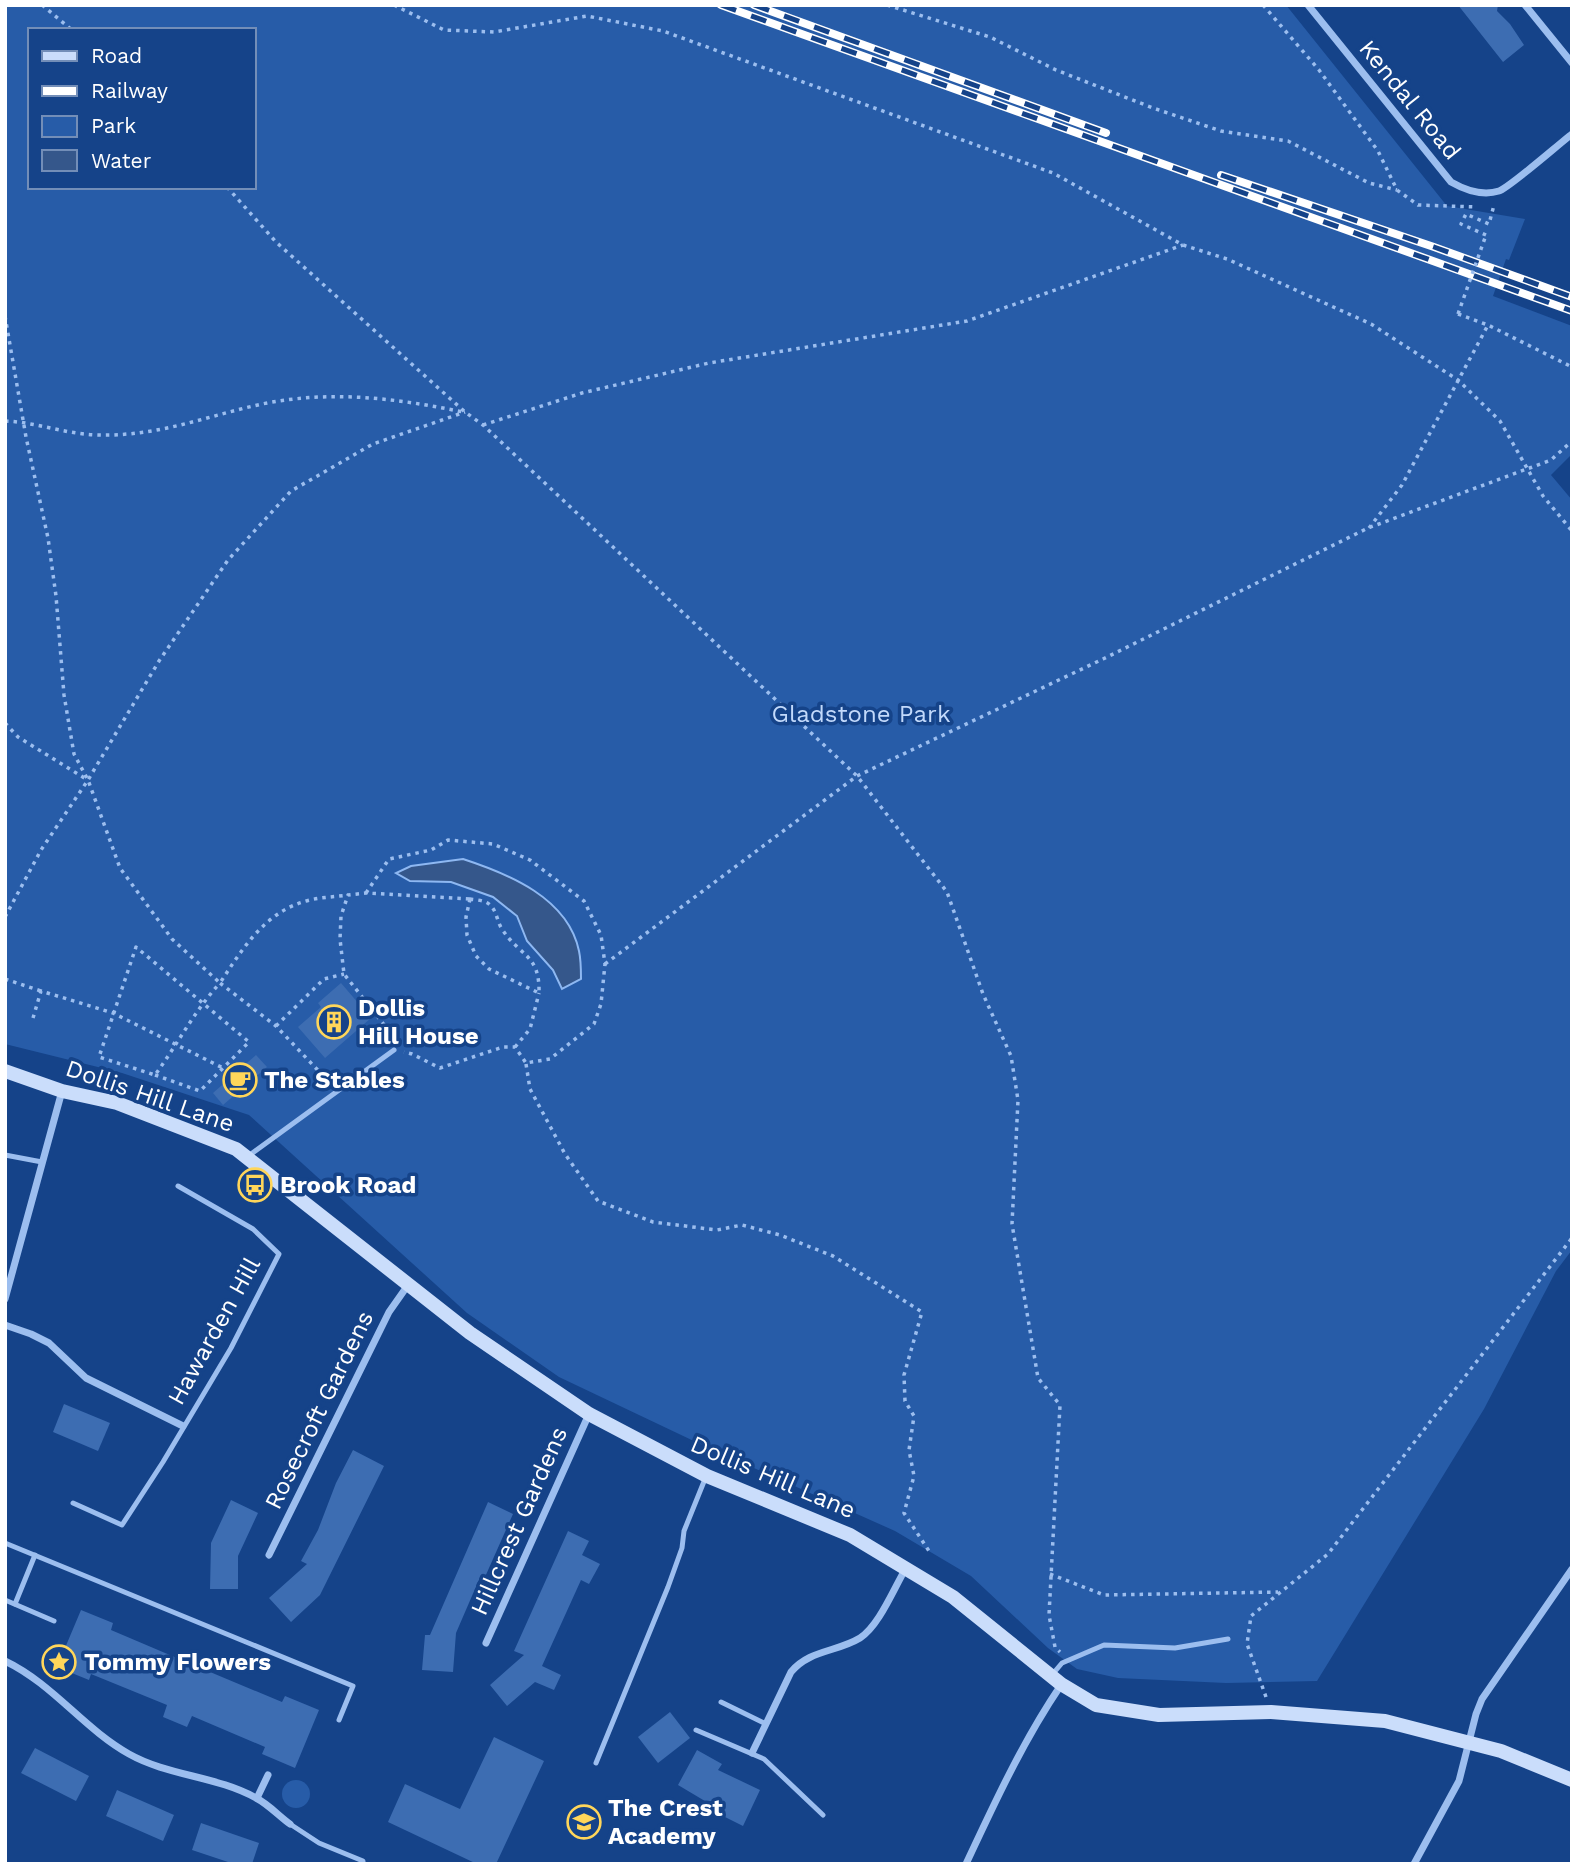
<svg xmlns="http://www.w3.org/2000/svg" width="1577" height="1869" font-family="'Work Sans',sans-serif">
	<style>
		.green { fill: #275ca8; fill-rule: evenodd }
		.water { fill: #35578b; stroke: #8eb8f2; stroke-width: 2 }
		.building { fill: #3d6db2 }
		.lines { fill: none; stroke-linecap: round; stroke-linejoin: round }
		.path { stroke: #9cbeef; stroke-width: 3.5; stroke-dasharray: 3.5 5; stroke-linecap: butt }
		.lane { stroke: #9cbeef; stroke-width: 5 }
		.street { stroke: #9cbeef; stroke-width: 7 }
		.secondary { stroke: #caddfb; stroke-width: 14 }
		.rail-casing { stroke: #fff; stroke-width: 8 }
		.rail { stroke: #154389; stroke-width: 5; stroke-dasharray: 16; stroke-linecap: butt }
		.path-bridge { stroke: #9cbeef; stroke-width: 3.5; stroke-dasharray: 3.5 5; stroke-linecap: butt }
		.labels { text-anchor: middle; stroke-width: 7; stroke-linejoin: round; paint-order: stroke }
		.street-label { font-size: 24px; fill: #fff; stroke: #154389 }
		.park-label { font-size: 24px; fill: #c2d9fb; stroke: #154389 }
		.poi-label { font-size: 24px; font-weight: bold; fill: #fff; stroke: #154389; text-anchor: start }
	</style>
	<rect width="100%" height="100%" fill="#154389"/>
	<g class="green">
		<path d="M5,5H1286L1447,206L1525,219L1509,260L1506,259L1493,296L1572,326V454L1551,475L1572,500V1250L1556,1271L1484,1409L1317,1681L1226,1683L1118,1678L1077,1669L1048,1648L971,1576L895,1531L698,1443L559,1377L467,1313L249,1115L122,1073L5,1044ZM30,30H254V187H30Z"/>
		<circle cx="296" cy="1794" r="14"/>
	</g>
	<path class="water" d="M463,859C509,874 568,898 579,951C581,960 581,970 581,979L562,989L553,970L527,941L517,916L493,897L451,882L410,881L396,873L411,866Z"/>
	<g class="building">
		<polygon points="1458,5 1498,5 1497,11 1510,24 1524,45 1503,62"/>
		<polygon points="341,983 371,1018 325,1058 298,1027 321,1007 318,1003"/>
		<polygon points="256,1055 267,1067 223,1105 213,1093"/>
		<polygon points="64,1404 110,1423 98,1451 53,1432"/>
		<polygon points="353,1450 384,1466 320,1595 291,1622 269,1598 307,1564 301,1561 318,1530 336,1483"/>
		<polygon points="231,1500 258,1513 238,1556 238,1589 210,1589 211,1543"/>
		<polygon points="488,1502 513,1514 485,1577 481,1575 456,1633 453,1672 422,1670 425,1635 430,1635"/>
		<polygon points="568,1531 589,1541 582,1555 600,1564 589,1584 581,1580 542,1666 561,1675 554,1690 535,1682 507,1706 490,1685 524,1655 514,1651"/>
		<polygon points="81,1610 113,1623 111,1630 191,1664 282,1702 285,1696 319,1710 295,1768 262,1754 265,1747 192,1716 187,1727 163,1717 167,1705 91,1674 89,1680 57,1667"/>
		<polygon points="670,1712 690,1738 658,1763 638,1737"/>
		<polygon points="494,1737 544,1761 496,1864 477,1864 388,1822 405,1784 460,1809"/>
		<polygon points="35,1748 89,1776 76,1801 21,1773"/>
		<polygon points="697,1750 722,1764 718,1770 760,1790 743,1826 713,1811 715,1807 678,1785"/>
		<polygon points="117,1790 174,1815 163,1841 106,1816"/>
		<polygon points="201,1823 259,1843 252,1864 234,1864 192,1850"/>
	</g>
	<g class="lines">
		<g class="path">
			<polyline points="42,5 72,30"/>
			<polyline points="394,5 444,30 494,32 587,16 663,31 1053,173 1183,245 1227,259 1371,324 1458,380 1500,421 1543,496 1572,531"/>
			<polyline points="887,5 990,37 1056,70 1153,108 1221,131 1288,141 1369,183 1397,190"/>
			<polyline points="1263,5 1319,70 1378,151 1397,190 1418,205 1477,207"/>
			<polyline points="227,187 276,242 465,412 483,425 857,776 947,892 983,994 1011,1056 1018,1100 1012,1224 1038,1378 1060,1405 1049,1615 1055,1647 1060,1652"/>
			<polyline points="1486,235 1461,224 1466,214 1489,224 1494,205"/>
			<polyline points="1458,314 1488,325 1572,367"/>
			<path d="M5,316L26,437L48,538L56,596L64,695L74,754L88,780L120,868L172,939L220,983C243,948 266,910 310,900C322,897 335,897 348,895"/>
			<path d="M5,421C32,422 57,431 84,434C101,436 121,435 137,433C180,428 220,413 262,404C331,390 395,398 463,412"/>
			<polyline points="483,425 582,393 709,363 967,321 1183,245"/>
			<polyline points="1369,528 1402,485 1488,325"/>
			<polyline points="5,723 18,737 86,779"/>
			<polyline points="366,893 389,859 431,850 448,840 493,844 530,860 584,901 601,935 605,964 601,1004 594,1024 550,1059 526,1063 515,1047 503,1047 440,1068 412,1054 404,1052"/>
			<path d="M470,899C476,900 485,900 490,905C497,911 497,922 502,929C520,957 540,954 539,993L489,969L476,956L467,935L466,917Z"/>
			<polyline points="5,917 41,850 88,780 159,661 228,560 291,491 373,444 465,412"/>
			<polyline points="605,964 857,776 1103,659 1368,528 1551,460 1572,441"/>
			<polyline points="5,979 41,991"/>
			<polyline points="33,1018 41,991 113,1013 223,1068"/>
			<polyline points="276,1026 324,979 344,974"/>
			<polyline points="393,1039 393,1036 344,974 340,939 341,916 348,895 366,893 470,899"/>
			<polyline points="515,1047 530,1029 539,993"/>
			<polyline points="526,1064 530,1089 565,1154 598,1201 653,1222 717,1230 742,1225 780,1235 833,1256 922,1312 904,1375 905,1401 914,1416 909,1450 914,1476 904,1513 929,1551"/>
			<path d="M155,1075L200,1091L249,1042L136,947L99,1057L155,1075C177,1045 195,1010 220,983L276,1026L329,1082"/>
			<polyline points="1050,1574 1104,1595 1278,1592"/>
			<polyline points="1266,1697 1247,1644 1251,1616 1328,1554 1572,1238"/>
		</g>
		<g class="lane">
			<polyline points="5,1155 42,1162"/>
			<polyline points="247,1157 394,1050"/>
			<polyline points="73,1503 122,1525 163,1462 231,1348 279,1254 253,1229 178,1186"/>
			<polyline points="5,1543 353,1686 339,1720"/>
			<polyline points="5,1600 54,1621"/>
			<polyline points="15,1604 35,1555"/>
			<polyline points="1051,1676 1062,1663 1104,1645 1175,1648 1228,1639"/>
			<polyline points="721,1702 766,1724"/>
			<polyline points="696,1730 764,1759 823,1815"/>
			<polyline points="596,1763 668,1587 682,1548 684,1531 705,1479"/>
			<polyline points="290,1824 319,1843 363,1861 363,1864"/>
		</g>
		<g class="street">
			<path d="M1308,5L1451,182C1465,190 1483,196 1499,191C1509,188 1559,144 1572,134"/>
			<polyline points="1525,5 1572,63"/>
			<polyline points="5,1299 62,1091"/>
			<polyline points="5,1325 31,1334 49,1343 86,1378 183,1426"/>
			<polyline points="269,1555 389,1312 408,1285"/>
			<polyline points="486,1643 589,1414"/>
			<path d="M5,1661C53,1684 84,1729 129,1754C168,1776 217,1776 256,1798C268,1804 279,1816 290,1824"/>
			<path d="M752,1753L791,1672C809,1650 837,1652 860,1638C879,1626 894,1588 906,1568"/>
			<polyline points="257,1798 268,1775"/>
			<path d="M966,1864C995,1802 1023,1741 1061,1685"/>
			<polyline points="1414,1864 1459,1781 1476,1714 1482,1699 1572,1569"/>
		</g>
		<polyline class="secondary" points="5,1071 62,1091 117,1103 236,1149 470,1333 589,1414 707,1476 850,1535 953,1597 1061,1684 1096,1705 1159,1715 1271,1712 1385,1721 1501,1751 1572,1780"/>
		<defs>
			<g id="rail">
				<polyline points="721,5 1572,311"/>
				<polyline points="754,5 1106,133"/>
				<polyline points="1221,175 1434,247 1572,297"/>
			</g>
		</defs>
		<use href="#rail" class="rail-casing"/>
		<use href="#rail" class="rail"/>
		<polyline class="path-bridge" points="1458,314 1486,235"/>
	</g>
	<defs>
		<symbol id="building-ring" viewBox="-11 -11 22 22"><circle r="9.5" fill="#154389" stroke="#ffd65a" stroke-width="1.5"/><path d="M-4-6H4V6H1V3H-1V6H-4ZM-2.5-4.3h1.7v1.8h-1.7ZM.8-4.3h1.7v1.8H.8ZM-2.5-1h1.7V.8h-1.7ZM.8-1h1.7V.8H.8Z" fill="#ffd65a"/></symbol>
		<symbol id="cafe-ring" viewBox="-11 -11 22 22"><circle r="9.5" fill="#154389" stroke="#ffd65a" stroke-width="1.5"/><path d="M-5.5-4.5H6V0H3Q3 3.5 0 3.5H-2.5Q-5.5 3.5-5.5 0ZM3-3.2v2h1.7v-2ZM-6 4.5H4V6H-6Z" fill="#ffd65a"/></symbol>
		<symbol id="bus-ring" viewBox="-11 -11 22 22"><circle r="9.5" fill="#154389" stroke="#ffd65a" stroke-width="1.5"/><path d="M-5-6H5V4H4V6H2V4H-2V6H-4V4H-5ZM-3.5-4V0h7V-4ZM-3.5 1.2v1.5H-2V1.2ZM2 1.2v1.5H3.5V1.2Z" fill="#ffd65a"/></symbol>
		<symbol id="sight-ring" viewBox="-11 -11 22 22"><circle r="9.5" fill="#154389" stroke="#ffd65a" stroke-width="1.5"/><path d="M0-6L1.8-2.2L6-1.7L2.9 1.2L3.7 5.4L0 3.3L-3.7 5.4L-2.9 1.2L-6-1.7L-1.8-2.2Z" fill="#ffd65a"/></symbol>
		<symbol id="school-ring" viewBox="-11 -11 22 22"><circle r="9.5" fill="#154389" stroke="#ffd65a" stroke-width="1.5"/><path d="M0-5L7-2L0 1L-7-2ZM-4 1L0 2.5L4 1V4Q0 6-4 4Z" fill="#ffd65a"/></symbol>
	</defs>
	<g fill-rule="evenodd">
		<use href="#building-ring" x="315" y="1003" width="38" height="38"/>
		<use href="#cafe-ring" x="221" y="1061" width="38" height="38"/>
		<use href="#bus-ring" x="236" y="1166" width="38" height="38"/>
		<use href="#sight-ring" x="40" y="1643" width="38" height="38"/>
		<use href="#school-ring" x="565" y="1803" width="38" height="38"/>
	</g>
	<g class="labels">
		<g class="street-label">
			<text transform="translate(1410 100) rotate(51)" y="8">Kendal Road</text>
			<text transform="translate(150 1096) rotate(19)" y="8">Dollis Hill Lane</text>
			<text transform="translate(214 1331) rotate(-61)" y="8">Hawarden Hill</text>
			<text transform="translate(319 1410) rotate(-64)" y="8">Rosecroft Gardens</text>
			<text transform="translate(773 1477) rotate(23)" y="8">Dollis Hill Lane</text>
			<text transform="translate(519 1521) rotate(-66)" y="8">Hillcrest Gardens</text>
		</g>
		<g class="park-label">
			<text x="861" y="722">Gladstone Park</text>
		</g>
		<g class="poi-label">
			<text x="358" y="1016">Dollis<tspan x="358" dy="28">Hill House</tspan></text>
			<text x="264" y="1088">The Stables</text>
			<text x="280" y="1193">Brook Road</text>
			<text x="84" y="1670">Tommy Flowers</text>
			<text x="608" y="1816">The Crest<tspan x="608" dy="28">Academy</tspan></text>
		</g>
	</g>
	<rect width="1577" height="1869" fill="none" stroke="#ffffff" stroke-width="14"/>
	<rect x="28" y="28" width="228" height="161" fill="#154389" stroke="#738eb8" stroke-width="2"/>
	<rect x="42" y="51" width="35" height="10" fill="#caddfb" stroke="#738eb8" stroke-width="2"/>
	<text x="91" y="63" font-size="21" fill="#ffffff">Road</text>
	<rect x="42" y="86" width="35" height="10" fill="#ffffff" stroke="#738eb8" stroke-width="2"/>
	<text x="91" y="98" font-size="21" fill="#ffffff">Railway</text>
	<rect x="42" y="116" width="35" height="21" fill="#275ca8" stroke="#738eb8" stroke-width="2"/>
	<text x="91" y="133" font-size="21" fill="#ffffff">Park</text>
	<rect x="42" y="150" width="35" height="21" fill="#35578b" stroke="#738eb8" stroke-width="2"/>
	<text x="91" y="168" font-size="21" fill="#ffffff">Water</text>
</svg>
